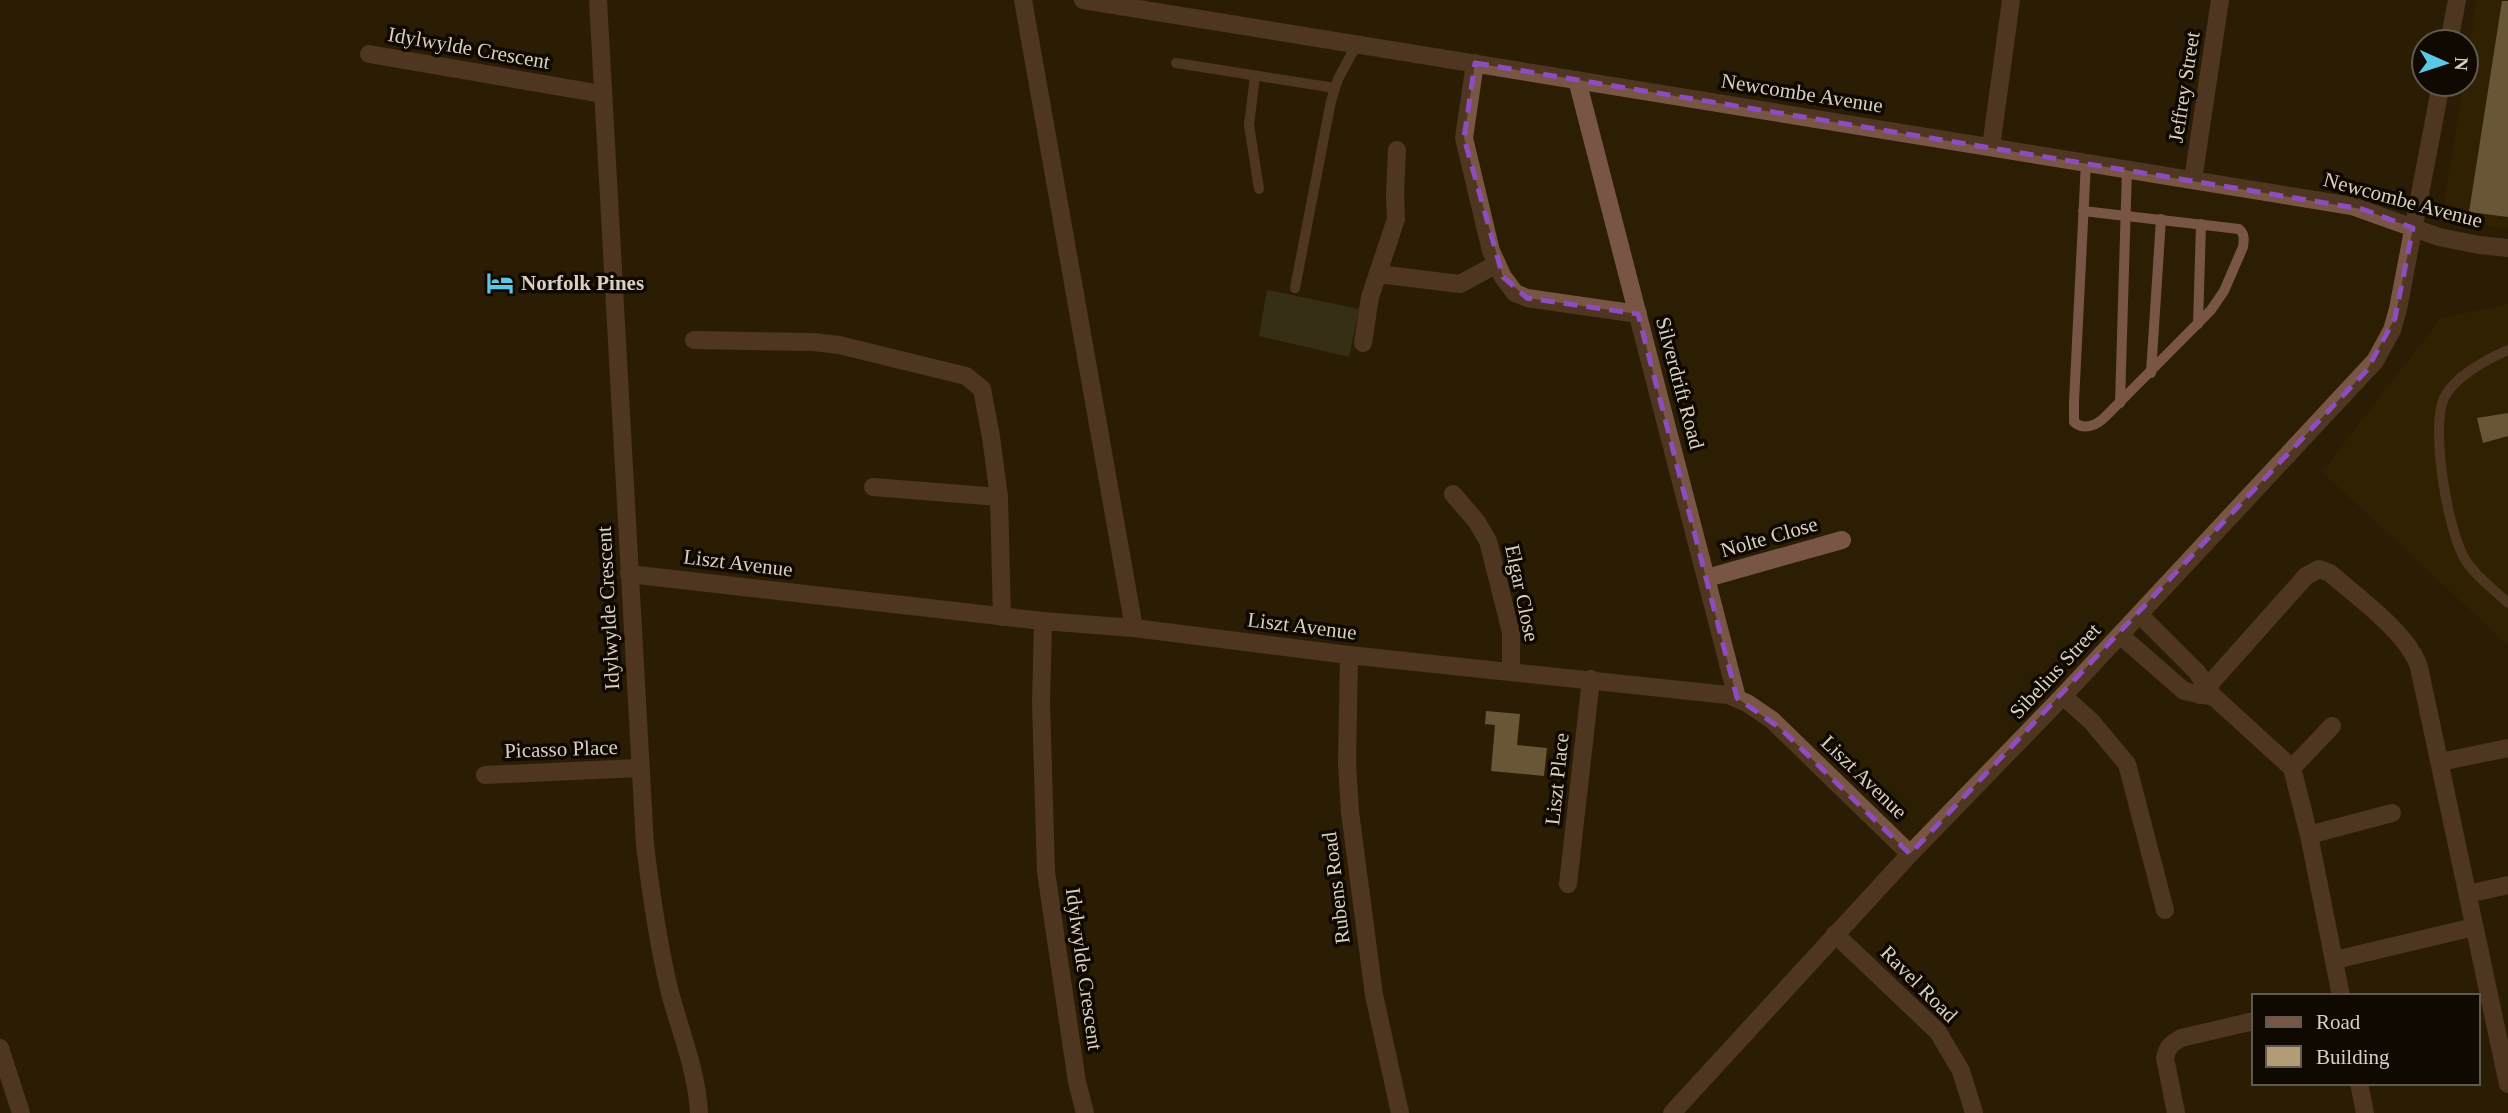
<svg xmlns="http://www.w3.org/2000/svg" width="2508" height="1113" font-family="Georgia,serif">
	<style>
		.built { fill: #372602 }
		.green { fill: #43452b }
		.building { fill: #b19c76 }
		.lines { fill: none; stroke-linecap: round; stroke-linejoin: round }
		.lane { stroke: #785545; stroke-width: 10 }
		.street { stroke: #785545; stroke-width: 18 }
		.marked { fill: none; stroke: #8e4dbf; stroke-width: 5; stroke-dasharray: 14 9; stroke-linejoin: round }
		.labels { text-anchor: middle; stroke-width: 7; stroke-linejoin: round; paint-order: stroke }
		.street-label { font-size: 21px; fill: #d9d0c1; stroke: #0f0902 }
		.poi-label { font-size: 21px; font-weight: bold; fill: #d9d0c1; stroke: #0f0902; text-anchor: start }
	</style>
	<rect width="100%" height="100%" fill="#2b1e03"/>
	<g class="built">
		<polygon points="2477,0 2508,0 2508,229 2459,221 2444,204 2464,84 2466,84 2466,70"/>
		<polygon points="2508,304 2508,645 2322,472 2441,318"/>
	</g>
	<polygon class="green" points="1267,290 1359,309 1349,357 1259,336"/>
	<g class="building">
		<polygon points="2502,1 2508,1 2508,217 2469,212"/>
		<polygon points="2508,413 2508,436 2483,443 2477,418"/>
		<polygon points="1486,711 1520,714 1517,745 1547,748 1544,776 1491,771 1495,725 1485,724"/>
	</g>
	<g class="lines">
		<g class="lane">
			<polyline points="1176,63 1335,88"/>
			<polyline points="1255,76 1249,125 1259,189"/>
			<path d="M2083,211L2239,229C2245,234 2244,240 2243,247L2224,291L2211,310L2105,417C2097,425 2084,431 2074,422V402L2086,162"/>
			<polyline points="1295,288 1331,101 1338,79 1357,44"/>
			<polyline points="2198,324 2201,224"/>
			<path d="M2508,350C2487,359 2454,377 2444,398C2430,428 2448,534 2466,561C2477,578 2494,589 2508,603"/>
			<polyline points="2151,373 2161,219"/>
			<polyline points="2120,403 2127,169"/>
		</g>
		<g class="street">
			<path d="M598,0L645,845C651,894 658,944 670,993C681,1033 697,1072 699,1113"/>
			<polyline points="1023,0 1134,628"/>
			<polyline points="1083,0 2352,206 2439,237 2479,245 2508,248"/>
			<polyline points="2449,42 2457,0"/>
			<polyline points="369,54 602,94"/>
			<polyline points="1475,63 1464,138 1491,251 1503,277 1515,293 1527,298 1638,314"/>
			<polyline points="1577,80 1737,698"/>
			<polyline points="1991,147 2011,0"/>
			<polyline points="2193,180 2220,0"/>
			<polyline points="1378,274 1460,284 1497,264"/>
			<polyline points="694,340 813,342 839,345 966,376 982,389 991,437 999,497 1002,617"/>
			<polyline points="1363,343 1370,297 1396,219 1395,194 1397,150"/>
			<polyline points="873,487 999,497"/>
			<polyline points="1453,494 1477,522 1488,541 1511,632 1511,671"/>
			<polyline points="629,574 1043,621 1134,628 1349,655 1728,695 1747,703 1772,720 1910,854"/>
			<polyline points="1707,578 1842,540"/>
			<polyline points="2140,615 2197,672 2213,696 2292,768 2309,835 2341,996"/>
			<polyline points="1043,621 1041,703 1046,872 1077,1082 1085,1113"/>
			<polyline points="2120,635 2184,691 2209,696"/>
			<polyline points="1349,655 1347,763 1350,812 1374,995 1400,1113"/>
			<path d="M2200,695L2306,576L2319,569L2330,573C2357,597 2408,633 2419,667L2508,1084"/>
			<polyline points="2063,696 2091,721 2127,764 2165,910"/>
			<polyline points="2440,762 2508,748"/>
			<polyline points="2292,768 2332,726"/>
			<polyline points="485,775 639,768"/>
			<polyline points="2309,835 2392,813"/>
			<polyline points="1568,884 1591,679"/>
			<polyline points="2468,894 2508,885"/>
			<polyline points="1835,934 1938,1032 1961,1071 1974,1113"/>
			<polyline points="2335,960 2474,927"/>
			<polyline points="0,1048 21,1113"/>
			<polyline points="2359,1083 2365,1113"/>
			<polyline points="1672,1113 1910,854 2063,696 2375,361 2392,330 2398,309 2441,84"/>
			<path d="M2176,1113L2165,1058C2167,1047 2172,1043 2181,1038L2254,1021"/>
		</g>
	</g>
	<path d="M0 0H2508V1113H0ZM1475,63L2362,209L2413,228L2395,318L2367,370L1910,854L1780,728L1737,698L1638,314L1527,298L1503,277L1464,138Z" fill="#2b1e03" fill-opacity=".55" fill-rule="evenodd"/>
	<path class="marked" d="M1475,63L2362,209L2413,228L2395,318L2367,370L1910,854L1780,728L1737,698L1638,314L1527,298L1503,277L1464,138Z"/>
	<defs>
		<symbol id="hotel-bare" viewBox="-9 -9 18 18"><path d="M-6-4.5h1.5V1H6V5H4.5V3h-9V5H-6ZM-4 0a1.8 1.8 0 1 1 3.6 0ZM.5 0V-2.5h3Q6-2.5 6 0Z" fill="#5bc8e7" stroke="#0f0902" stroke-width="2.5" paint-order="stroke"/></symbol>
	</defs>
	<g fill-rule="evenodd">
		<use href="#hotel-bare" x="481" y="264" width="38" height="38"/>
	</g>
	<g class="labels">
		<g class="street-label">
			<text transform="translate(469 48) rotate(10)" y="7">Idylwylde Crescent</text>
			<text transform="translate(2184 87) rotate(-81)" y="7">Jeffrey Street</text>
			<text transform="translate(1802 93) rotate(9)" y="7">Newcombe Avenue</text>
			<text transform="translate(2403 200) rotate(15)" y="7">Newcombe Avenue</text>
			<text transform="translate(1680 383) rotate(75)" y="7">Silverdrift Road</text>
			<text transform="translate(1769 537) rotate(-16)" y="7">Nolte Close</text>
			<text transform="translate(738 563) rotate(7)" y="7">Liszt Avenue</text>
			<text transform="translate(1522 593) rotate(78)" y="7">Elgar Close</text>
			<text transform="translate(608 608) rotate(-93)" y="7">Idylwylde Crescent</text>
			<text transform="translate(1302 626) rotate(7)" y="7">Liszt Avenue</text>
			<text transform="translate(2055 671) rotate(-47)" y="7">Sibelius Street</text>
			<text transform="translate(561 749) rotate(-2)" y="7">Picasso Place</text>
			<text transform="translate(1864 777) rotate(44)" y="7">Liszt Avenue</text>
			<text transform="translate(1557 779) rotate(-84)" y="7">Liszt Place</text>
			<text transform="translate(1336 888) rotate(-97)" y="7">Rubens Road</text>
			<text transform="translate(1084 969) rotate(82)" y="7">Idylwylde Crescent</text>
			<text transform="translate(1919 984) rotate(45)" y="7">Ravel Road</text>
		</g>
		<g class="poi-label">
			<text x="521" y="290">Norfolk Pines</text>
		</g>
	</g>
	<rect x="2252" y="994" width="228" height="91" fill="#0f0902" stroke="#60594e" stroke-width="2"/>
	<rect x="2266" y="1017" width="35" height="10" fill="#785545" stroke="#60594e" stroke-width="2"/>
	<text x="2316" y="1029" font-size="21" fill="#d9d0c1">Road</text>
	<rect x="2266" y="1046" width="35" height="21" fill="#b19c76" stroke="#60594e" stroke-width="2"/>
	<text x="2316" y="1064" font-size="21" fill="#d9d0c1">Building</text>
	<g transform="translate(2445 63) rotate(93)"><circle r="33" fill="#0f0902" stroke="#60594e" stroke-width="2"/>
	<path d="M0-5L12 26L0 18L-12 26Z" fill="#5bc8e7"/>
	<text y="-10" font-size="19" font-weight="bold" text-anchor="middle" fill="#d9d0c1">N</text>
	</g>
</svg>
